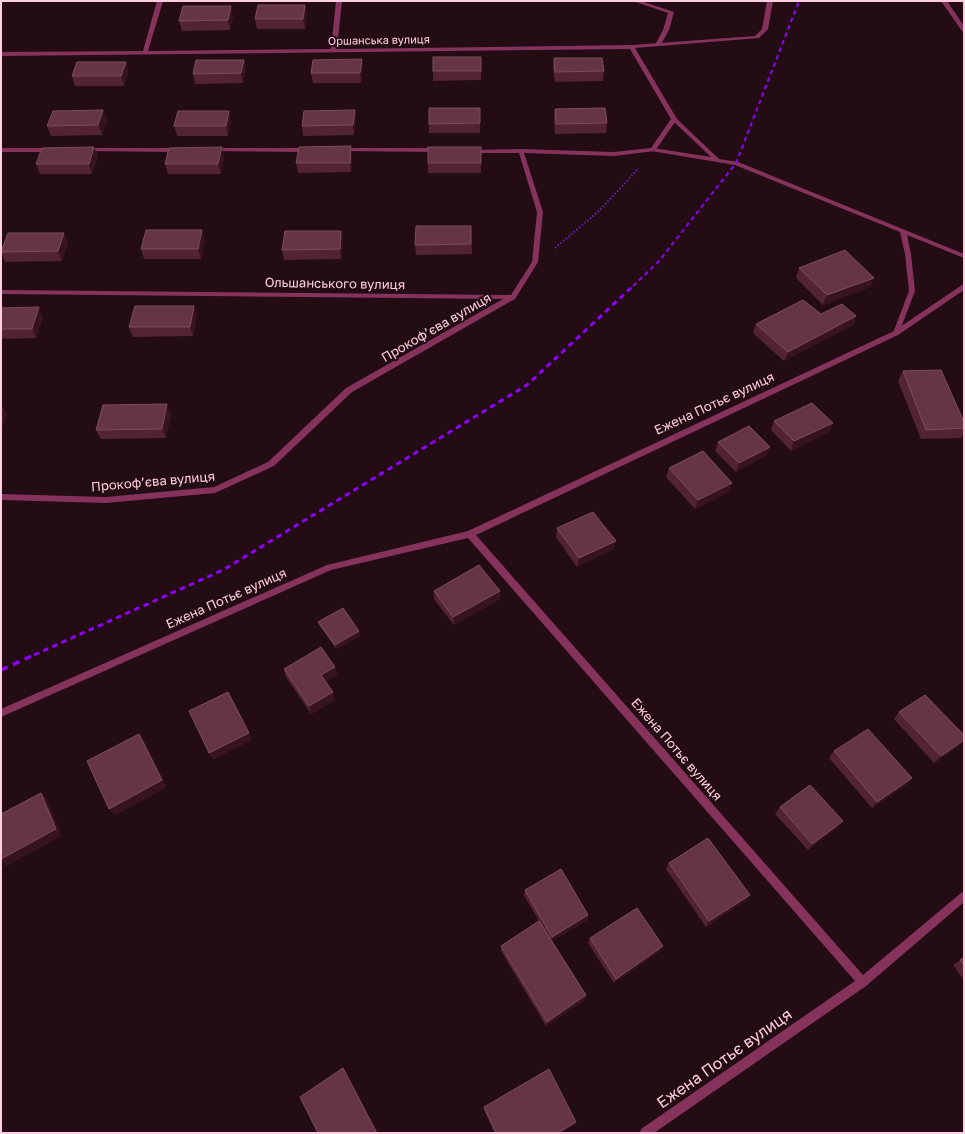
<svg xmlns="http://www.w3.org/2000/svg" width="965" height="1134" font-family="'Golos Text',sans-serif">
	<style>
		.lines { fill: none; stroke-linecap: round; stroke-linejoin: round }
		.path { stroke: #6324bc; stroke-width: 2; stroke-dasharray: 1.5 2; stroke-linecap: butt }
		.lane { fill: #86335c; fill-rule: evenodd }
		.street { fill: #86335c; fill-rule: evenodd }
		.rail-far2 { stroke: #8e00f9; stroke-width: 2; stroke-dasharray: 4.5 3.5; stroke-linecap: butt }
		.rail-far1 { stroke: #8e00f9; stroke-width: 3; stroke-dasharray: 5.5 4.5; stroke-linecap: butt }
		.rail { stroke: #8e00f9; stroke-width: 3.5; stroke-dasharray: 7 6; stroke-linecap: butt }
		.wall { fill: #522333 }
		.shaded-wall { fill: #37121f }
		.building { fill: #653546; stroke: #7d4d5e }
		.labels { text-anchor: middle; stroke-width: 4; stroke-linejoin: round; paint-order: stroke }
		.far-street-label { font-size: 11px; fill: #ffcee2; stroke: #230c14 }
		.street-label { font-size: 13px; fill: #ffcee2; stroke: #230c14 }
		.near-street-label { font-size: 16px; fill: #ffcee2; stroke: #230c14 }
	</style>
	<rect width="100%" height="100%" fill="#230c14"/>
	<g class="lines">
		<polyline class="path" points="555,248 599,211 638,169"/>
		<g class="lane">
			<polygon points="633,1 641,1 674,12 669,30 660,46 655,45 663,30 668,13"/>
			<polygon points="941,1 947,1 964,26 964,32 962,31"/>
			<polygon points="672,118 676,118 719,159 738,162 964,254 964,258 907,235 911,254 915,291 899,333 896,335 894,335 893,333 909,291 905,254 900,232 735,165 651,151 650,150 653,148 711,157 672,120"/>
		</g>
		<g class="street">
			<polygon points="157,1 163,1 148,51 331,49 336,1 342,1 337,49 632,45 755,36 762,29 767,1 773,1 768,29 759,38 635,48 677,119 655,151 614,156 524,153 543,212 538,262 515,299 352,392 274,466 215,493 106,503 1,500 1,494 106,497 214,487 268,462 346,388 503,299 1,294 1,290 511,295 532,262 537,212 519,153 470,153 468,152 468,150 521,149 614,152 651,148 671,119 630,49 1,56 1,52 143,51"/>
			<polygon points="1,148 50,148 53,150 50,152 1,152"/>
			<polygon points="86,148 178,148 181,150 178,152 84,151 83,150"/>
			<polygon points="212,148 308,148 311,150 308,152 210,151 209,150"/>
			<polygon points="342,148 438,148 441,150 438,152 340,151 339,150"/>
			<polygon points="962,285 964,285 964,290 898,335 476,535 863,975 961,893 964,891 964,902 866,986 654,1133 640,1133 641,1129 855,981 468,538 331,570 1,717 1,709 327,565 468,531 894,331"/>
		</g>
		<polyline class="rail-far2" points="633,286 659,261 736,163 799,1"/>
		<polyline class="rail-far1" points="34,655 223,570 527,385 634,285"/>
		<polyline class="rail" points="1,670 36,654"/>
	</g>
	<g class="wall">
		<polygon points="305,5 307,14 305,29 257,29 255,19"/>
		<polygon points="233,16 230,30 182,31 179,21"/>
		<polygon points="481,57 481,80 433,81 433,71"/>
		<polygon points="554,58 604,71 603,81 555,82 553,68"/>
		<polygon points="362,59 363,69 361,83 313,83 311,73"/>
		<polygon points="244,60 246,69 243,83 195,84 193,74"/>
		<polygon points="126,62 128,72 124,86 75,86 72,76"/>
		<polygon points="480,108 480,133 429,133 429,124"/>
		<polygon points="555,109 607,123 606,133 555,134 554,119"/>
		<polygon points="103,110 107,120 102,135 51,136 47,126"/>
		<polygon points="355,110 356,120 354,135 303,136 302,126"/>
		<polygon points="231,121 228,136 177,136 174,126"/>
		<polygon points="94,147 98,157 92,174 40,174 36,164"/>
		<polygon points="481,147 481,173 428,173 428,163"/>
		<polygon points="352,156 351,172 298,173 296,163"/>
		<polygon points="224,157 221,174 168,174 165,164"/>
		<polygon points="471,226 472,254 416,255 415,245"/>
		<polygon points="341,231 343,240 341,259 284,260 282,250"/>
		<polygon points="64,233 68,242 62,261 5,262 1,252 1,251"/>
		<polygon points="205,240 201,259 144,259 141,249"/>
		<polygon points="799,268 874,278 870,287 823,305 796,278"/>
		<polygon points="1,308 43,317 36,338 1,339"/>
		<polygon points="821,314 856,316 853,325 784,361 753,333 756,324"/>
		<polygon points="197,315 193,336 133,337 129,327"/>
		<polygon points="903,371 964,422 964,433 961,438 921,439 898,381"/>
		<polygon points="171,414 166,438 101,439 96,430"/>
		<polygon points="774,421 833,423 829,432 791,451 771,430"/>
		<polygon points="718,442 770,447 766,456 736,472 715,451"/>
		<polygon points="669,468 732,483 729,492 695,509 666,477"/>
		<polygon points="557,528 614,549 577,567 556,537"/>
		<polygon points="434,591 500,599 454,625 434,599"/>
		<polygon points="318,622 359,631 360,636 336,649 320,626"/>
		<polygon points="335,667 337,675 326,681 335,700 311,714 286,677 284,669"/>
		<polygon points="899,712 960,745 934,763 894,719"/>
		<polygon points="834,751 906,785 872,808 829,758"/>
		<polygon points="780,807 838,827 808,850 775,814"/>
		<polygon points="669,863 750,895 746,900 706,927 666,869"/>
		<polygon points="525,890 588,915 587,920 552,941 586,995 585,1000 546,1026 501,951 501,946 539,921 524,895"/>
		<polygon points="590,938 663,946 660,951 614,983 588,943"/>
		<polygon points="964,958 964,980 953,965"/>
		<polygon points="484,1107 575,1124 561,1133 495,1133 484,1110"/>
	</g>
	<g class="shaded-wall">
		<polygon points="305,5 307,14 305,29 303,19"/>
		<polygon points="231,6 233,16 230,30 228,20"/>
		<polygon points="362,59 363,69 361,83 360,73"/>
		<polygon points="244,60 246,69 243,83 241,73"/>
		<polygon points="126,62 128,72 124,86 121,76"/>
		<polygon points="1,66 3,71 1,77"/>
		<polygon points="103,110 107,120 102,135 98,125"/>
		<polygon points="355,110 356,120 354,135 353,125"/>
		<polygon points="229,111 231,121 228,136 226,126"/>
		<polygon points="351,146 352,156 351,172 350,163"/>
		<polygon points="94,147 98,157 92,174 89,164"/>
		<polygon points="222,147 224,157 221,174 218,164"/>
		<polygon points="202,230 205,240 201,259 198,249"/>
		<polygon points="341,231 343,240 341,259 340,249"/>
		<polygon points="64,233 68,242 62,261 58,251"/>
		<polygon points="874,278 870,287 823,305 827,295"/>
		<polygon points="194,306 197,315 193,336 190,327"/>
		<polygon points="39,307 43,317 36,338 32,329"/>
		<polygon points="856,316 853,325 784,361 788,352"/>
		<polygon points="167,404 171,414 166,438 162,429"/>
		<polygon points="2,405 7,414 1,432 1,407"/>
		<polygon points="833,423 829,432 791,451 794,441"/>
		<polygon points="770,447 766,456 736,472 739,463"/>
		<polygon points="732,483 729,492 695,509 698,500"/>
		<polygon points="616,541 614,549 577,567 579,558"/>
		<polygon points="500,591 500,599 454,625 453,617"/>
		<polygon points="359,631 360,636 336,649 335,645"/>
		<polygon points="335,667 337,675 323,683 321,675"/>
		<polygon points="333,692 335,700 311,714 309,706"/>
		<polygon points="249,733 252,740 213,760 209,753"/>
		<polygon points="139,734 144,741 167,787 115,816 109,809"/>
		<polygon points="964,740 964,741 960,745 934,763 941,756"/>
		<polygon points="912,778 906,785 872,808 877,802"/>
		<polygon points="41,793 47,799 62,836 7,866 1,860 1,859"/>
		<polygon points="843,821 838,827 808,850 812,844"/>
		<polygon points="750,895 746,900 706,927 709,921"/>
		<polygon points="588,915 587,920 551,942 552,937"/>
		<polygon points="663,946 660,951 614,983 616,979"/>
		<polygon points="586,995 585,1000 546,1026 547,1022"/>
		<polygon points="343,1068 345,1071 377,1133"/>
		<polygon points="576,1122 575,1124 561,1133 558,1133"/>
	</g>
	<g class="building">
		<polygon points="258,5 305,5 303,19 255,19"/>
		<polygon points="183,6 231,6 228,20 179,21"/>
		<rect x="433" y="57" width="48" height="14"/>
		<polygon points="554,58 602,58 604,71 555,72"/>
		<polygon points="362,59 360,73 311,73 313,60"/>
		<polygon points="196,60 244,60 241,73 193,74"/>
		<polygon points="77,62 126,62 121,76 72,76"/>
		<polygon points="429,108 480,108 480,123 429,124"/>
		<polygon points="605,108 607,123 556,124 555,109"/>
		<polygon points="103,110 98,125 47,126 53,111"/>
		<polygon points="355,110 353,125 302,126 304,111"/>
		<polygon points="178,111 229,111 226,126 174,126"/>
		<polygon points="351,146 350,163 296,163 299,147"/>
		<polygon points="94,147 89,164 36,164 42,148"/>
		<polygon points="222,147 218,164 165,164 169,148"/>
		<rect x="428" y="147" width="53" height="16"/>
		<polygon points="416,226 471,226 471,244 415,245"/>
		<polygon points="146,230 202,230 198,249 141,249"/>
		<polygon points="285,231 341,231 340,249 282,250"/>
		<polygon points="8,233 64,233 58,251 1,252"/>
		<polygon points="845,250 874,278 827,295 799,268"/>
		<polygon points="803,300 821,314 842,304 856,316 788,352 756,324"/>
		<polygon points="135,306 194,306 190,327 129,327"/>
		<polygon points="39,307 32,329 1,329 1,308"/>
		<polygon points="941,370 964,422 964,428 926,430 903,371"/>
		<polygon points="812,403 833,423 794,441 774,421"/>
		<polygon points="167,404 162,429 96,430 103,405"/>
		<polygon points="749,426 770,447 739,463 718,442"/>
		<polygon points="703,451 732,483 698,500 669,468"/>
		<polygon points="593,512 616,541 579,558 557,528"/>
		<polygon points="479,565 500,591 453,617 434,591"/>
		<polygon points="343,608 359,631 335,645 318,622"/>
		<polygon points="321,647 335,667 321,675 333,692 309,706 284,669"/>
		<polygon points="228,692 249,733 209,753 189,711"/>
		<polygon points="925,695 964,735 964,740 941,756 899,712"/>
		<polygon points="868,729 912,778 877,802 834,751"/>
		<polygon points="139,734 162,780 109,809 87,761"/>
		<polygon points="810,785 843,821 812,844 780,807"/>
		<polygon points="41,793 56,829 1,859 1,814"/>
		<polygon points="708,838 750,895 709,921 669,863"/>
		<polygon points="561,869 588,915 552,937 525,890"/>
		<polygon points="637,908 663,946 616,979 590,938"/>
		<polygon points="539,921 586,995 547,1022 501,946"/>
		<polygon points="964,958 964,965 960,960"/>
		<polygon points="343,1068 377,1133 318,1133 300,1097"/>
		<polygon points="549,1069 576,1122 558,1133 496,1133 484,1107"/>
	</g>
	<g class="labels">
		<g class="far-street-label">
			<text transform="translate(379 40) rotate(-1)" y="4">Оршанська вулиця</text>
		</g>
		<g class="street-label">
			<text transform="translate(335 283) rotate(1)" y="5">Ольшанського вулиця</text>
			<text transform="translate(436 327) rotate(-30)" y="5">Прокоф’єва вулиця</text>
			<text transform="translate(714 403) rotate(-25)" y="5">Ежена Потьє вулиця</text>
			<text transform="translate(153 481) rotate(-5)" y="5">Прокоф’єва вулиця</text>
			<text transform="translate(226 598) rotate(-24)" y="5">Ежена Потьє вулиця</text>
			<text transform="translate(677 749) rotate(49)" y="5">Ежена Потьє вулиця</text>
		</g>
		<g class="near-street-label">
			<text transform="translate(724 1058) rotate(-35)" y="6">Ежена Потьє вулиця</text>
		</g>
	</g>
	<rect width="965" height="1134" fill="none" stroke="#ffcee2" stroke-width="4"/>
</svg>
